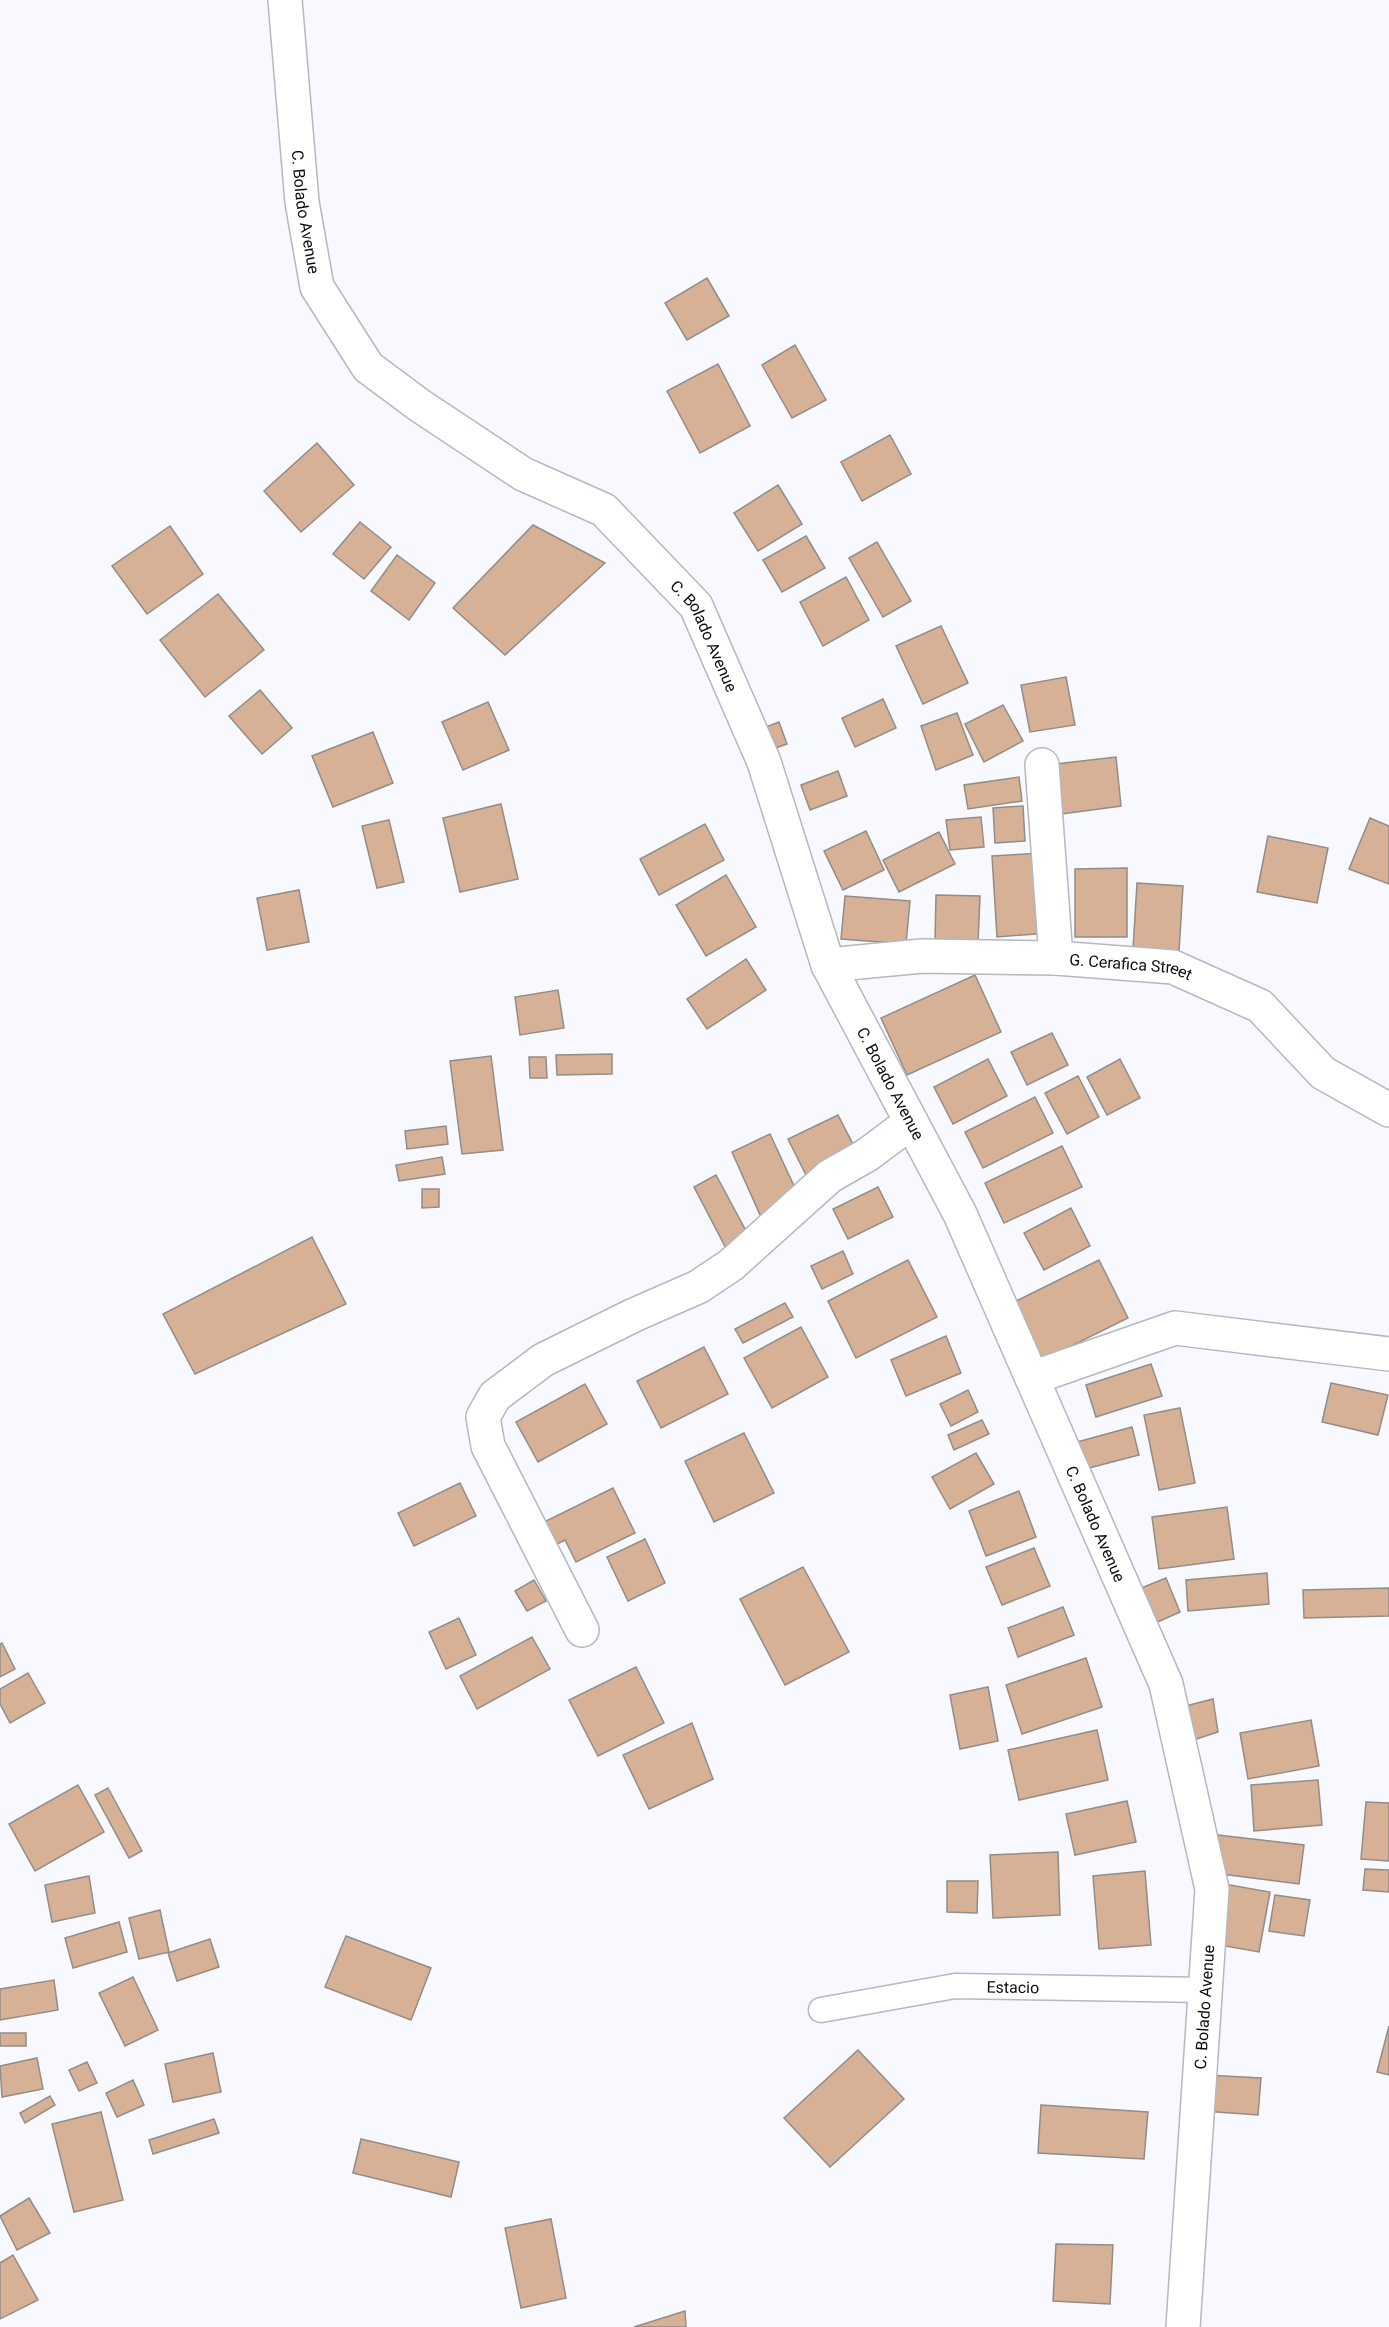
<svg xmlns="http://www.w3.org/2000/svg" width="1389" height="2327" font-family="Roboto,sans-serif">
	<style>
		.building { fill: #d6b196; stroke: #938c87; stroke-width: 1.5 }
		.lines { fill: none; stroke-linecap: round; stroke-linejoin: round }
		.lane-casing { stroke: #b5b8c0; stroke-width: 27 }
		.street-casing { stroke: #b5b8c0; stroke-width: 36 }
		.secondary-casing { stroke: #b5b8c0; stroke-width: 36 }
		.lane { stroke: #fff; stroke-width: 24 }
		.street { stroke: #fff; stroke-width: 33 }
		.secondary { stroke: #fff; stroke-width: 33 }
		.labels { text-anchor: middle; stroke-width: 4.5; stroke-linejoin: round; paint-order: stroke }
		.street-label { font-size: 16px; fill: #0b0c0e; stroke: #fff }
	</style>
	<rect width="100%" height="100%" fill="#f7f9fe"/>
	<g class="building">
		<polygon points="707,278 729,316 687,340 665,303"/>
		<polygon points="795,345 826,400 792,418 762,365"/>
		<polygon points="718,364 750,426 700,453 667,391"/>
		<polygon points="890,435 911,474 862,501 841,462"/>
		<polygon points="317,443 354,485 301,532 264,491"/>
		<polygon points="778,485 802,524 758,551 734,513"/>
		<polygon points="360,522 391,547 364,579 333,554"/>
		<polygon points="533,525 605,563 505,655 453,608"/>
		<polygon points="170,526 203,574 147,614 112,566"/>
		<polygon points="806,536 825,568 782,592 763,560"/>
		<polygon points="877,542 911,601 883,617 849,558"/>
		<polygon points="397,555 435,583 409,620 371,591"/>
		<polygon points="846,577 869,620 823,646 800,602"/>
		<polygon points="218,594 264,650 205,697 160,640"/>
		<polygon points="941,626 968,683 923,704 896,646"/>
		<polygon points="1066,677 1075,725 1030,732 1021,685"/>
		<polygon points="260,690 292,728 262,754 229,716"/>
		<polygon points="883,699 896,728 855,747 842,718"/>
		<polygon points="488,702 509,750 463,770 442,722"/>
		<polygon points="1003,705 1023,741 984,762 965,724"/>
		<polygon points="957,713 973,755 936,770 921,726"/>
		<polygon points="779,722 787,744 753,756 745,735"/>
		<polygon points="373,732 393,783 333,807 312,756"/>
		<polygon points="1116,757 1121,806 1062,814 1056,764"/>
		<polygon points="838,771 847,796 810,810 801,785"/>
		<polygon points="1019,777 1022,801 968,809 964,785"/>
		<polygon points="501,804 518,879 460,892 443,818"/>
		<polygon points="1023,806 1025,841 995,843 993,808"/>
		<polygon points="981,817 984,847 950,850 946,820"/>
		<polygon points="1370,818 1389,826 1389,884 1349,869"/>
		<polygon points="389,820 404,882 377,888 362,826"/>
		<polygon points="705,824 724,860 659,895 640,859"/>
		<polygon points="866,831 884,870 843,890 824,851"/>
		<polygon points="939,832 955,864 899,892 883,860"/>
		<polygon points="1268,836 1328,848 1317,903 1257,892"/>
		<polygon points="1042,853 1048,933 997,937 992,856"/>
		<polygon points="1127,868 1127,937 1075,937 1075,869"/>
		<polygon points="726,875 756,927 706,956 676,905"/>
		<polygon points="1137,883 1183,886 1179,951 1133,949"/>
		<polygon points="299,890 309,942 267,950 257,898"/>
		<polygon points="936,895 980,896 978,943 935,941"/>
		<polygon points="845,896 910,901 906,944 841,939"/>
		<polygon points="746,959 766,990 707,1029 687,999"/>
		<polygon points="975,975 1001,1032 907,1075 881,1018"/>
		<polygon points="558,990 564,1028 520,1035 515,997"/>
		<polygon points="1052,1033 1068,1065 1027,1085 1011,1052"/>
		<polygon points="612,1054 612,1074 557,1075 556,1055"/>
		<polygon points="491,1056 503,1150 462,1154 450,1061"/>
		<polygon points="529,1057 546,1057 547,1078 530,1078"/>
		<polygon points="988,1059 1007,1096 953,1124 934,1087"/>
		<polygon points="1120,1059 1140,1098 1107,1115 1087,1077"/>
		<polygon points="1078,1076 1099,1117 1067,1134 1045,1093"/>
		<polygon points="1035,1097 1053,1133 983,1168 965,1132"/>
		<polygon points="838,1115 858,1154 808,1179 788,1139"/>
		<polygon points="446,1126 448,1144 407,1149 405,1131"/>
		<polygon points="770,1134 800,1199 761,1217 732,1152"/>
		<polygon points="1062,1146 1082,1187 1004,1223 985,1183"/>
		<polygon points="442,1157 445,1174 399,1181 396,1165"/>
		<polygon points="716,1175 752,1242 729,1254 694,1187"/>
		<polygon points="878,1187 893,1217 848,1239 833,1209"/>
		<polygon points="422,1189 439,1189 439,1207 422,1208"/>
		<polygon points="1071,1208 1090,1246 1044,1270 1024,1233"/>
		<polygon points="312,1237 346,1304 195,1374 163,1314"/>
		<polygon points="843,1251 853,1274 822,1289 811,1266"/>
		<polygon points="908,1260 937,1317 856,1358 828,1301"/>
		<polygon points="1099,1260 1128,1318 1035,1364 1006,1306"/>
		<polygon points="785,1303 793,1317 743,1343 735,1329"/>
		<polygon points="801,1327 828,1377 772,1408 744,1358"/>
		<polygon points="946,1336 961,1373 906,1396 891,1360"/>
		<polygon points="704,1347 728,1394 661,1428 637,1381"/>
		<polygon points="1151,1364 1162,1396 1096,1417 1086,1385"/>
		<polygon points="1331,1383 1388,1395 1378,1435 1322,1422"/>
		<polygon points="585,1384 607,1424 538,1462 516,1422"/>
		<polygon points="968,1390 978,1412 951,1426 940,1404"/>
		<polygon points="1180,1408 1195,1483 1159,1490 1144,1415"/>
		<polygon points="982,1420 989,1434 954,1450 948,1435"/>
		<polygon points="1132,1427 1139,1455 1066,1474 1059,1447"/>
		<polygon points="744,1433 774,1493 714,1522 685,1461"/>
		<polygon points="976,1453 994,1484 950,1509 932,1477"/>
		<polygon points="460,1483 476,1516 414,1546 398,1513"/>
		<polygon points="613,1488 635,1533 576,1562 565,1540 557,1544 544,1522"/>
		<polygon points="1019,1491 1036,1537 986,1556 969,1511"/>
		<polygon points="1227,1507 1234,1559 1159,1569 1152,1517"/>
		<polygon points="645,1539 665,1583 628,1601 607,1557"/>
		<polygon points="1034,1548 1050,1586 1002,1605 986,1567"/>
		<polygon points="803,1567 849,1652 785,1685 740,1599"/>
		<polygon points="1267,1573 1269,1604 1188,1611 1186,1580"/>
		<polygon points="1166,1578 1180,1612 1144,1628 1129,1593"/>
		<polygon points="534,1580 546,1601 527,1611 515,1591"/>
		<polygon points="1389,1588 1389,1616 1304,1618 1303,1590"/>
		<polygon points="1063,1607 1074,1635 1018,1657 1008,1628"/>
		<polygon points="459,1618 476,1655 446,1669 429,1632"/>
		<polygon points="532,1637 550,1669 477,1709 460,1676"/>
		<polygon points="2,1643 15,1669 0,1677 0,1644"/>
		<polygon points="1086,1658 1102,1707 1022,1734 1006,1685"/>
		<polygon points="636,1667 664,1723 598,1756 569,1700"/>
		<polygon points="28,1673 45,1703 10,1723 0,1704 0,1689"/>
		<polygon points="988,1687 998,1741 960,1749 950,1695"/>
		<polygon points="1213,1699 1218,1732 1175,1746 1166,1711"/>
		<polygon points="1311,1720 1319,1766 1248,1779 1240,1733"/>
		<polygon points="692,1723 713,1779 649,1809 623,1755"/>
		<polygon points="1097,1730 1108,1780 1019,1800 1008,1750"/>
		<polygon points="1318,1780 1322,1825 1254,1831 1251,1785"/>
		<polygon points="78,1785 104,1832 35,1871 9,1824"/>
		<polygon points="108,1788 142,1851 129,1858 95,1795"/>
		<polygon points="1127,1801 1136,1842 1075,1855 1066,1814"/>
		<polygon points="1366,1802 1389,1803 1389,1861 1361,1859"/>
		<polygon points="1218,1835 1304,1845 1299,1884 1214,1873"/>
		<polygon points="1058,1852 1060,1915 993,1918 990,1855"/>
		<polygon points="1365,1869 1389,1870 1389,1892 1363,1890"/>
		<polygon points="1145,1871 1151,1945 1099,1949 1093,1876"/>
		<polygon points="89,1876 95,1913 52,1922 45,1885"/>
		<polygon points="947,1881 978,1881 977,1913 947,1912"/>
		<polygon points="1218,1883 1270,1892 1259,1952 1208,1943"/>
		<polygon points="1275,1895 1310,1900 1304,1936 1269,1931"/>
		<polygon points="160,1910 169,1952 139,1959 129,1918"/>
		<polygon points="119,1922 127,1952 73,1968 65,1938"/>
		<polygon points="346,1936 431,1968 411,2020 325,1987"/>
		<polygon points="210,1939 219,1967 177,1981 168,1953"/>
		<polygon points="133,1977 158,2030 125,2046 99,1993"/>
		<polygon points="54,1980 58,2010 0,2020 0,1989"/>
		<polygon points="1389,2026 1389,2075 1377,2072"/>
		<rect x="0" y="2033" width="26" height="13"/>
		<polygon points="858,2050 904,2099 830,2167 784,2118"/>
		<polygon points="213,2053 221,2092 173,2102 165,2064"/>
		<polygon points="37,2058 43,2089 2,2097 0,2066"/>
		<polygon points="87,2062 97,2083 79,2091 69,2070"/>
		<polygon points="1206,2075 1261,2078 1258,2115 1203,2111"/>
		<polygon points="133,2080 144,2105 117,2117 106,2093"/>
		<polygon points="50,2096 55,2105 25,2123 20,2113"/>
		<polygon points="1041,2105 1148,2112 1144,2159 1038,2153"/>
		<polygon points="101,2112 123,2200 74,2212 52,2124"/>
		<polygon points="214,2119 219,2133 153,2154 149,2140"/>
		<polygon points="361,2139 459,2162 451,2197 353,2173"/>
		<polygon points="29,2198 50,2233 17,2250 0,2216"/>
		<polygon points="551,2219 566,2298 521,2308 505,2228"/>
		<polygon points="1056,2244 1113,2245 1110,2304 1053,2301"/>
		<polygon points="13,2255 38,2300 0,2319 0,2263"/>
		<polygon points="685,2311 686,2327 634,2327"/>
	</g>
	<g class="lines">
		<defs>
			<g id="lane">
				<path id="s1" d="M821,2010L955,1986L1205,1990"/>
			</g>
			<g id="street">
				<polyline points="1042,765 1056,958"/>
				<path id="s2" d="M828,965L922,956L1056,958L1173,967L1260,1006L1323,1073L1389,1110"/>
				<polyline points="1032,1378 1175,1328 1389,1354"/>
				<polyline points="582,1630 488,1446 483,1417 495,1396 543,1360 634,1315 698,1287 731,1265 830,1176 867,1155 911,1122"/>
			</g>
			<g id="secondary">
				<path id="s3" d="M285,0L302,202L317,287L368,367L419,405L523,474L604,510L696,606L764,762L828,965L960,1214L1166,1684L1212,1889L1183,2327"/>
			</g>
		</defs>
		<use href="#lane" class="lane-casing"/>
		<use href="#street" class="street-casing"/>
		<use href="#secondary" class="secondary-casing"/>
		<use href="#lane" class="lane"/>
		<use href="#street" class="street"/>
		<use href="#secondary" class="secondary"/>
	</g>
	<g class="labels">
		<g class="street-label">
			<text dy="6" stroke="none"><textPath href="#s3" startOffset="213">C. Bolado Avenue</textPath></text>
			<text dy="6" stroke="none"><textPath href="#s3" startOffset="824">C. Bolado Avenue</textPath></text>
			<text dy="6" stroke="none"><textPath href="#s2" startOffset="304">G. Cerafica Street</textPath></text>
			<text dy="6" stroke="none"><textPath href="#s3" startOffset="1311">C. Bolado Avenue</textPath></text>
			<text dy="6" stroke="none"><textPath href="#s3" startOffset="1797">C. Bolado Avenue</textPath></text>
			<text dy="6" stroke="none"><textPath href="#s1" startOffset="194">Estacio</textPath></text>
			<text transform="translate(1204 2007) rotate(-86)" y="6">C. Bolado Avenue</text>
		</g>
	</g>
</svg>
